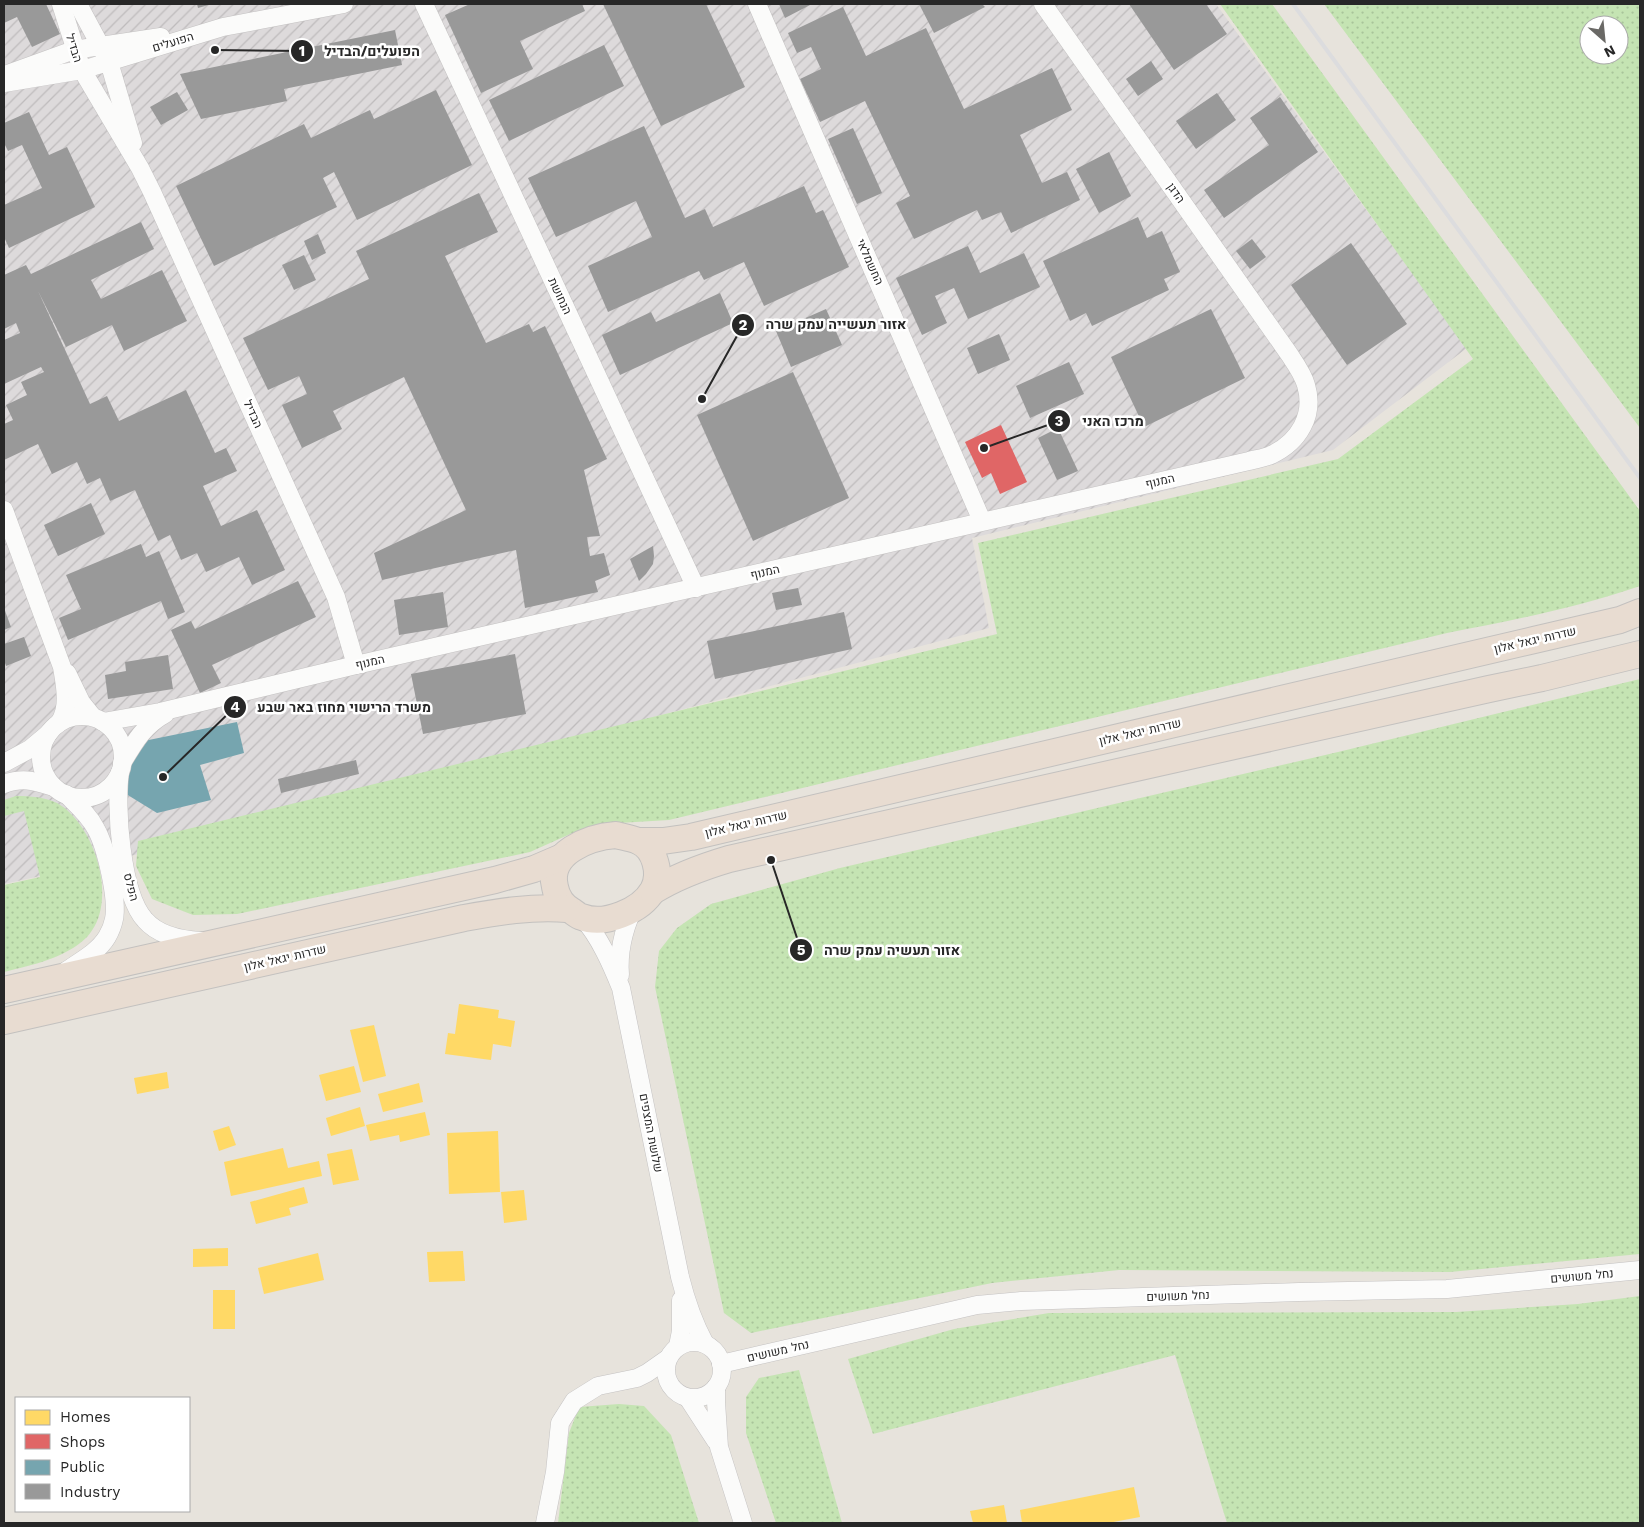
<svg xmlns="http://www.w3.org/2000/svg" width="1644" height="1527" font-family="'Work Sans',Heebo,sans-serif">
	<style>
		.industrial { fill: url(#industrial-furrows) }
		.grass { fill: url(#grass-dots); fill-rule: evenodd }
		.homes { fill: #ffd966 }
		.shops { fill: #e06666 }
		.public { fill: #76a5af }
		.industry { fill: #999 }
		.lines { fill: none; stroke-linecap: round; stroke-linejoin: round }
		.minor-casing { stroke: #c4c2c2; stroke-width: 19 }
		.highway-casing { stroke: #c3c1bf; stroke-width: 28 }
		.minor { stroke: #fbfbfa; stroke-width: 18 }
		.highway { stroke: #e8dcd1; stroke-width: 26 }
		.rail { stroke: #dcdcde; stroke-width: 4 }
		.labels { text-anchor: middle; stroke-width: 5; stroke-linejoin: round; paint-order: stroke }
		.street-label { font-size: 12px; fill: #272727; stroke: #fff }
		.leader { fill: none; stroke: #272727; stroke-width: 2 }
		.callout-dot { fill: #272727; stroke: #fff; stroke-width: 2 }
		.mark-label { font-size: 15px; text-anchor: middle; font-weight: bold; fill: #fff }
		.callout-label { font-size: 14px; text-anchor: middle; font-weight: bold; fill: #272727; stroke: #fff; stroke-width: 5; stroke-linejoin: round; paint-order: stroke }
	</style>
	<defs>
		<pattern id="industrial-furrows" width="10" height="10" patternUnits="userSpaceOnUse" patternTransform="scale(1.25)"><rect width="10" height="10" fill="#dddadb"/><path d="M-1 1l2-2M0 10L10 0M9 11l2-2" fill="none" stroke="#bebbbc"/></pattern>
		<pattern id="grass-dots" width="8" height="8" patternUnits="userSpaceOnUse" patternTransform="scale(1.25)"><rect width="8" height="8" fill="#c5e4b3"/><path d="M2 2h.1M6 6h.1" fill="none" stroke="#a9c49a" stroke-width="1.8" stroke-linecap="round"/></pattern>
	</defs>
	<rect width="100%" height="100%" fill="#e7e3dc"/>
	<polygon class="industrial" points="4,4 1216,4 1467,348 1333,450 972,538 989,628 127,857 4,884"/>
	<g class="grass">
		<path d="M1220,4H1272L1640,511V586C1577,608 1513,620 1447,633L669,820L602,824L577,831L530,852L237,914L193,915L152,899L136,866L138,841L997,634L978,543L1338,459L1473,359Z"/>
		<path d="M1324,4H1640V428ZM1589,25H1619V55H1589Z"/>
		<polygon points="1640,679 1640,1254 1450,1272 1119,1270 992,1283 751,1333 724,1313 655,987 659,951 677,928 711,904 840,868 1338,752"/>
		<path d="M16,796C30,796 45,797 57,803C95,824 120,903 87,937C66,958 32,965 4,972V885L40,877L24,811L4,816V800Z"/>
		<polygon points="1640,1296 1640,1523 1227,1523 1175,1355 873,1434 848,1359 954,1329 1049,1313 1456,1312 1578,1304"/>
		<polygon points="799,1370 842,1523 776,1523 746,1433 746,1397 759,1378"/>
		<polygon points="619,1404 644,1406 671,1435 699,1523 558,1523 569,1433 579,1407"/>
	</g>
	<g class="homes">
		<polygon points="459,1004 499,1010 498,1018 515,1021 511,1047 493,1044 491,1060 445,1054 448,1033 455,1034"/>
		<polygon points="374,1025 386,1076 363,1082 350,1030"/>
		<polygon points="354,1066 361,1092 326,1101 319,1075"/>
		<polygon points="167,1072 169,1088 137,1094 134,1078"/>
		<polygon points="419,1083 423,1102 383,1112 378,1094"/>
		<polygon points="360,1107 365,1126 331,1136 326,1118"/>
		<polygon points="425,1112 430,1135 400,1142 399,1135 370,1141 366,1125"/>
		<polygon points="229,1126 236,1145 219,1151 213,1131"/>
		<polygon points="498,1131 500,1192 449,1194 447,1133"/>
		<polygon points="283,1148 288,1168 319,1161 322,1176 231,1196 224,1162"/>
		<polygon points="352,1149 359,1180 333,1185 327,1154"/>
		<polygon points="304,1187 308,1203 289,1208 291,1215 256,1224 250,1202"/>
		<polygon points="524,1190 527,1220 504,1223 501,1192"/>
		<polygon points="228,1248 228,1266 193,1267 193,1249"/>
		<polygon points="463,1251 465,1281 429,1282 427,1252"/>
		<polygon points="318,1253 324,1280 264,1294 258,1268"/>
		<rect x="213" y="1290" width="22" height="39"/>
		<polygon points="1134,1487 1140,1517 1108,1523 1022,1523 1020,1510"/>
		<polygon points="1004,1505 1007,1523 973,1523 970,1511"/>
	</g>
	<polygon class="shops" points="1001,425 1027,482 1000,494 991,473 982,478 965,442"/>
	<polygon class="public" points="237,722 244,753 200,765 211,800 157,813 118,789 134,743"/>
	<g class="industry">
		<polygon points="4,4 46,4 60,34 32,47 17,17 4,23"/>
		<polygon points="197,4 212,4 198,8"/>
		<polygon points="470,4 582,4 585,11 520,41 533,69 481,93 445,15"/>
		<polygon points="603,4 706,4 745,87 661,126"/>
		<polygon points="779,4 812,4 785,18"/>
		<polygon points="919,4 982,4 985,7 934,33"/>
		<polygon points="1129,4 1206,4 1227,34 1174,70"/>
		<polygon points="843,7 866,56 926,28 964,109 1052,68 1072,110 1020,135 1042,183 1067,172 1080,200 1011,233 1001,212 982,220 977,210 914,239 896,203 910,196 865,101 820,122 800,79 821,69 811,47 797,53 788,33"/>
		<polygon points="395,30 402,65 284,89 287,101 201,119 180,74"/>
		<polygon points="604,45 624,86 509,141 489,100"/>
		<polygon points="1151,61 1163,79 1138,96 1126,79"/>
		<polygon points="436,90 472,165 357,220 334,172 323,178 337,207 214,266 176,186 304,124 311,138 370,110 374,119"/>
		<polygon points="177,92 188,110 161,125 150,107"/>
		<polygon points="1217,93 1236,120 1196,149 1176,121"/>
		<polygon points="1280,97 1318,152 1224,218 1204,190 1269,145 1250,118"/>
		<polygon points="29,112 49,155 67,147 95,207 9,248 4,237 4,205 42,188 22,145 8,151 4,143 4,123"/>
		<polygon points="644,126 685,218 705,209 713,227 804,186 816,213 823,210 849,267 764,306 744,262 704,280 699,271 608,312 588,266 652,237 636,201 556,237 528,178"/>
		<polygon points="853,128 882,193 857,204 828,139"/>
		<polygon points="1109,152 1131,196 1099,213 1076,169"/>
		<polygon points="479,193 498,232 445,256 486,343 529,324 533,332 545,326 607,459 584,470 600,536 587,537 590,556 604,553 610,575 595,581 598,592 525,608 516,550 382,580 374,553 466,510 404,377 333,411 342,429 302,448 282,405 307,394 299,376 268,390 243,338 369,279 356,251"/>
		<polygon points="1138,217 1147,238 1162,231 1180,272 1164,279 1169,290 1092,326 1086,313 1070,321 1043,261"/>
		<polygon points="141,222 154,249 91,280 101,299 162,270 187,321 124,351 112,325 66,347 38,291 90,404 107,396 119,421 186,390 215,453 226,448 237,471 203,486 221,526 257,510 285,570 252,585 239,557 206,572 197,553 181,560 170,535 158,541 135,490 110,501 100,478 87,484 77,462 52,474 38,444 4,460 4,424 13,420 6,405 27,395 21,382 44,372 41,367 4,384 4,340 20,333 16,323 4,329 4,275 26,265 31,274"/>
		<polygon points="318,234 326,253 312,260 304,241"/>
		<polygon points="1252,239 1266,257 1250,269 1236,251"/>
		<polygon points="1351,243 1407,324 1347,365 1291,285"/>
		<polygon points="968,246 980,273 1024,253 1040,287 968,319 954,288 935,296 947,323 922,335 896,278"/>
		<polygon points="304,255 316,280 294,290 282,265"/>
		<polygon points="720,293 733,323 620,375 602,335 651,312 656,322"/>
		<polygon points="826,309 842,345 791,367 776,331"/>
		<polygon points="1211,309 1245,378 1144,427 1111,357"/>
		<polygon points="999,334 1010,360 978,374 967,348"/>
		<polygon points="1069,362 1084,394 1030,418 1016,386"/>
		<polygon points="793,372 849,498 753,541 697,415"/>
		<polygon points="1058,428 1078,471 1057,480 1038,438"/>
		<polygon points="91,503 105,534 58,556 44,525"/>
		<polygon points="141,544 146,557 159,551 185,612 168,619 161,601 68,640 59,618 81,609 66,575"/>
		<polygon points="653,546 654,556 653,564 646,574 639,581 630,559"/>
		<polygon points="298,581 316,617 212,665 221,683 200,693 171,630 191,621 195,629"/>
		<polygon points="798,588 802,605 776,610 772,593"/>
		<polygon points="443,592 448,627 399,635 394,600"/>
		<polygon points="4,608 11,627 4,630"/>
		<polygon points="844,612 852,649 715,679 707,641"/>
		<polygon points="24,637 31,656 6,666 4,660 4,644"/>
		<polygon points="515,654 526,714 423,734 411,674"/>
		<polygon points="168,655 173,689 108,699 105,675 126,671 125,662"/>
		<polygon points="356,760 359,774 281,793 278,779"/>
	</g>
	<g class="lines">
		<defs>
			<g id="minor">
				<polyline points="61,4 82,70 140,168 152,192 336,597 356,665"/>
				<polyline points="78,4 109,62 133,143"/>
				<polyline points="424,4 696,588"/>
				<polyline points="757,4 982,521"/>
				<polyline points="5,75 74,50 161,37"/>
				<polyline points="4,83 82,70 223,27 344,4"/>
				<path d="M4,510L62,667C65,685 70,708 59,723"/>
				<polyline points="67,673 81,702 93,717"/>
				<circle cx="82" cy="757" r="41"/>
				<path d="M103,722L160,712L356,665L1249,461C1256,459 1265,458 1271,455C1299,442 1315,415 1306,385C1303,374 1295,363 1289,354L1043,4"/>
				<polyline points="4,763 30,749 48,734"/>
				<path d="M122,763C134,743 144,725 165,714"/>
				<path d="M120,772C115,806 121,894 145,920C158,935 182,940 201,941"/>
				<path d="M4,784C24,777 34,781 54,787"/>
				<path d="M66,794C77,805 89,815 96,829C106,847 118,899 114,919C113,924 110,932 107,937C98,952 80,961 66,971"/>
				<path d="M582,917C600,938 611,963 621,988L680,1277C686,1301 693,1322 705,1344"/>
				<path d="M620,975C618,951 623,931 633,909"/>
				<circle cx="694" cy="1370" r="28"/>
				<polyline points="678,1346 681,1331 681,1300"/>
				<polyline points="721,1364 977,1305 1021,1301 1299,1292 1447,1289 1640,1270"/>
				<polyline points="716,1387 716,1402 719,1447 743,1523"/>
				<polyline points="688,1398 716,1441"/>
				<polyline points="545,1523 555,1472 560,1423 574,1401 598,1386 637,1378 647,1373 667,1359"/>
			</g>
			<g id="highway">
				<path d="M616,835C623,837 631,838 638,841C655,848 662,874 653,890C641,911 604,926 582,917C578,916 575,913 572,911C563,906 557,898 555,887C546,853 589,837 616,835Z"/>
				<polyline points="639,841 663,841 691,837 1534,640 1620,620 1640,612"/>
				<path d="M653,891C677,876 702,867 729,859L1489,689L1542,678L1640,654"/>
				<polyline points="4,990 495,880 534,869 562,857"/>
				<path d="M4,1021L464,918C498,912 532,906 567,909"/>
			</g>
		</defs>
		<use href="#minor" class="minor-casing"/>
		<use href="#highway" class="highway-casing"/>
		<use href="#minor" class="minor"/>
		<use href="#highway" class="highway"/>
		<polyline class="rail" points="1293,4 1640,478"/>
	</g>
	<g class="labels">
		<g class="street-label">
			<text transform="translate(173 42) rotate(-17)" y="4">הפועלים</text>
			<text transform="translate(74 48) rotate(72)" y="4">הבדיל</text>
			<text transform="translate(1176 193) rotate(55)" y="4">הדגן</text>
			<text transform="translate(870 262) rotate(66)" y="4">החשמלאי</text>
			<text transform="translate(560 296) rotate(65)" y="4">הנחושת</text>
			<text transform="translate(253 414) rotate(65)" y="4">הבדיל</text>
			<text transform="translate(1160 481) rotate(-13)" y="4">המנוף</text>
			<text transform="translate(765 572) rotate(-13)" y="4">המנוף</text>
			<text transform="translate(1535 640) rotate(-13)" y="4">שדרות יגאל אלון</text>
			<text transform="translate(370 662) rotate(-13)" y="4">המנוף</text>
			<text transform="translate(1140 732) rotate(-13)" y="4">שדרות יגאל אלון</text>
			<text transform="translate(746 824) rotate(-13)" y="4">שדרות יגאל אלון</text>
			<text transform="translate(131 887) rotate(75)" y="4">הפלס</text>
			<text transform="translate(285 958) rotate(-13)" y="4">שדרות יגאל אלון</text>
			<text transform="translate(651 1133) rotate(79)" y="4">שלושת המצפים</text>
			<text transform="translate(1582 1276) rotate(-5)" y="4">נחל משושים</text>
			<text transform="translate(1178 1296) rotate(-2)" y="4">נחל משושים</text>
			<text transform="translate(778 1351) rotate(-13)" y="4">נחל משושים</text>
		</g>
	</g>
	<path class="leader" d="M215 50L302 51M702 399L743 325M984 448L1059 421M163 777L235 707M771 860L801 950"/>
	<g class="callout-dot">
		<circle cx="215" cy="50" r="5"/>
		<circle cx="702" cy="399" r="5"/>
		<circle cx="984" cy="448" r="5"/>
		<circle cx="163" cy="777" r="5"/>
		<circle cx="771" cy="860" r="5"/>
		<circle cx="302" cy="51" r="12"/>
		<circle cx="743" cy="325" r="12"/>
		<circle cx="1059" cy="421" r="12"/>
		<circle cx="235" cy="707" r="12"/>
		<circle cx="801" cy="950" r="12"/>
	</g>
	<g class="mark-label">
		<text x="302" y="56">1</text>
		<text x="743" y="330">2</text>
		<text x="1059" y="426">3</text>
		<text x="235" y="712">4</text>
		<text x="801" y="955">5</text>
	</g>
	<g class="callout-label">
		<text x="372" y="56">הפועלים/הבדיל</text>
		<text x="836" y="329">אזור תעשייה עמק שרה</text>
		<text x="1113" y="426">מרכז האני</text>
		<text x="344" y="712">משרד הרישוי מחוז באר שבע</text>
		<text x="892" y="955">אזור תעשיה עמק שרה</text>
	</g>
	<rect width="1644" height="1527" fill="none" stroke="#272727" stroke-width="10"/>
	<rect x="15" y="1397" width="175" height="115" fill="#ffffff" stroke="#a9a9a9"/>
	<rect x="25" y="1410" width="25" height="15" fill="#ffd966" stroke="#a9a9a9"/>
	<text x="60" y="1422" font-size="15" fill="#272727">Homes</text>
	<rect x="25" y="1434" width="25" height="15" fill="#e06666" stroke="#a9a9a9"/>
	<text x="60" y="1447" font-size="15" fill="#272727">Shops</text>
	<rect x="25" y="1460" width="25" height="15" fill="#76a5af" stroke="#a9a9a9"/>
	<text x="60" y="1472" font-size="15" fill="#272727">Public</text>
	<rect x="25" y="1484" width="25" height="15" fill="#999999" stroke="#a9a9a9"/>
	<text x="60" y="1497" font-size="15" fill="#272727">Industry</text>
	<g transform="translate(1604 40) rotate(153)"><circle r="24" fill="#ffffff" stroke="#a9a9a9"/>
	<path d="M0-4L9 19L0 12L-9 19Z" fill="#6a6966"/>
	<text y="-8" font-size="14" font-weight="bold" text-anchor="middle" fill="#272727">N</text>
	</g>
</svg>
